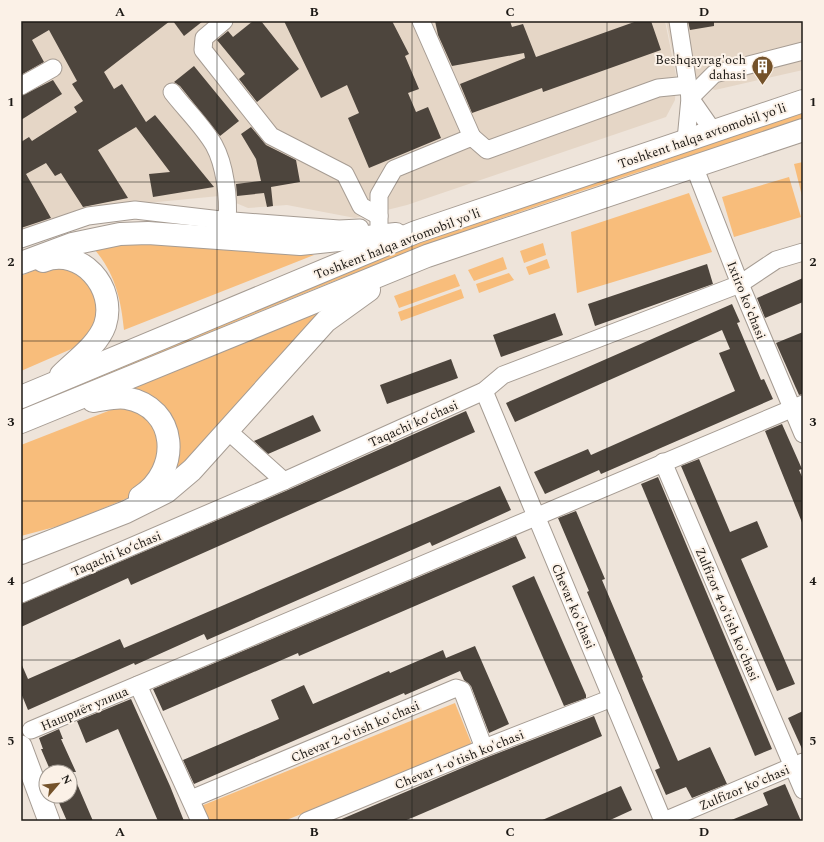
<svg xmlns="http://www.w3.org/2000/svg" width="824" height="842" font-family="Spectral,serif">
	<style>
		.built { fill: #e5d6c6 }
		.green { fill: #f8bd7b }
		.building { fill: #4d453d }
		.lines { fill: none; stroke-linecap: round; stroke-linejoin: round }
		.minor-casing { stroke: #a69c93; stroke-width: 19 }
		.major-casing { stroke: #a69c93; stroke-width: 23 }
		.highway-casing { stroke: #a69c93; stroke-width: 24 }
		.minor { stroke: #fff; stroke-width: 17 }
		.major { stroke: #fff; stroke-width: 21 }
		.highway { stroke: #fff; stroke-width: 22 }
		.grid { fill: none; stroke: #1c1915; stroke-width: 1; stroke-opacity: 0.55 }
		.labels { text-anchor: middle; stroke-width: 4; stroke-linejoin: round; paint-order: stroke }
		.poi-label { font-size: 13px; fill: #1c1915; stroke: #fbf1e7; text-anchor: end }
		.street-label { font-size: 13px; fill: #1c1915; stroke: #fbf1e7 }
		.neatline { fill: none; stroke: #1c1915; stroke-width: 1.5 }
		.grid-label { font-size: 13px; text-anchor: middle; font-weight: bold; fill: #1c1915 }
	</style>
	<rect width="100%" height="100%" fill="#eee4da"/>
	<g class="built">
		<polygon points="21,21 665,21 676,75 675,100 666,117 407,205 355,218 287,205 248,208 219,196 106,207 21,234"/>
		<polygon points="666,21 803,21 803,70 715,90 677,75"/>
	</g>
	<g class="green">
		<path d="M803,112V120C698,153 592,186 488,223C330,279 176,347 21,411V406L386,253Z"/>
		<polygon points="803,162 803,200 794,164"/>
		<polygon points="789,177 801,217 734,237 722,197"/>
		<polygon points="689,193 712,252 577,293 571,232"/>
		<polygon points="543,243 546,255 524,263 520,251"/>
		<path d="M153,244L224,247L314,255L124,330C121,299 115,274 95,250L124,245Z"/>
		<polygon points="503,257 507,269 474,281 468,270"/>
		<polygon points="547,259 550,268 529,275 526,267"/>
		<polygon points="59,265 95,282 99,322 76,347 21,371 21,276 42,267"/>
		<polygon points="509,273 514,280 479,293 476,284"/>
		<polygon points="455,274 460,286 399,308 394,296"/>
		<polygon points="461,289 464,298 401,321 398,312"/>
		<polygon points="329,308 171,480 146,394 133,388"/>
		<polygon points="121,406 141,411 160,436 157,467 130,497 66,524 21,536 21,445"/>
		<polygon points="455,703 472,745 284,821 207,821 201,806"/>
	</g>
	<g class="building">
		<polygon points="21,21 170,21 104,72 114,89 122,84 146,122 155,115 214,187 153,197 149,174 170,172 136,127 98,150 128,198 83,207 61,173 55,176 46,163 26,174 51,218 21,228 21,142 29,137 32,141 77,112 74,107 83,101 72,84 77,81 49,30 32,40 44,62 21,75"/>
		<polygon points="173,21 203,21 184,36"/>
		<polygon points="253,21 261,21 299,69 257,102 239,79 245,74 217,40 228,31 233,37"/>
		<polygon points="284,21 392,21 409,54 405,56 419,89 408,93 416,112 428,107 441,138 369,168 348,118 359,113 347,85 321,98"/>
		<polygon points="435,21 510,21 512,27 523,24 536,57 637,21 651,21 661,50 543,92 542,88 472,113 460,84 525,58 524,53 452,66 438,35"/>
		<polygon points="688,21 714,21 714,26 690,30"/>
		<polygon points="194,66 239,121 220,136 180,86 174,82"/>
		<polygon points="53,80 62,94 21,120 21,96"/>
		<polygon points="251,127 266,145 296,160 300,182 271,187 273,206 267,207 264,193 237,196 236,184 261,181 256,159 241,134"/>
		<polygon points="707,264 713,284 595,326 588,304"/>
		<polygon points="803,278 803,302 765,318 757,298"/>
		<polygon points="732,304 740,322 737,323 761,380 764,379 773,399 601,474 599,470 545,494 534,472 588,449 591,455 735,391 719,353 730,349 722,330 515,422 506,403"/>
		<polygon points="555,313 563,335 501,357 493,335"/>
		<polygon points="803,332 803,394 799,395 776,343"/>
		<polygon points="451,359 458,378 387,404 380,385"/>
		<polygon points="466,411 475,432 131,585 128,578 21,627 21,604 288,490"/>
		<polygon points="313,415 321,431 268,454 254,441"/>
		<polygon points="782,424 802,469 799,470 803,479 803,525 765,431"/>
		<polygon points="699,459 730,532 757,521 768,547 741,559 795,684 777,691 681,466"/>
		<polygon points="658,477 772,749 755,756 641,484"/>
		<polygon points="500,486 511,510 432,546 430,542 207,640 204,634 135,665 134,663 28,710 21,693 21,663 28,679 120,639 124,648"/>
		<polygon points="576,511 605,579 602,580 643,677 642,678 678,761 710,747 727,784 692,798 686,787 666,795 655,770 660,768 587,592 589,591 558,518"/>
		<polygon points="516,536 526,558 299,656 298,653 163,711 153,689"/>
		<polygon points="534,576 586,695 586,698 564,706 512,586"/>
		<polygon points="475,646 509,724 489,733 471,686 464,680 460,671 405,695 404,693 194,784 183,760 279,719 271,700 304,685 313,704 389,671 390,673 443,650 446,658"/>
		<polygon points="131,699 170,786 184,821 158,821 118,729 86,743 77,721"/>
		<polygon points="803,711 803,751 788,718"/>
		<polygon points="594,716 602,736 414,817 404,821 337,821 488,757"/>
		<polygon points="59,729 63,739 61,739 76,772 72,772 93,821 67,821 56,796 70,796 70,772 51,772 41,749 43,749 39,738"/>
		<polygon points="785,784 801,821 729,821 768,805 763,793"/>
		<polygon points="621,786 632,810 608,821 540,821"/>
	</g>
	<g class="lines">
		<defs>
			<g id="minor">
				<polyline points="224,21 204,38 203,50 271,136 345,174 361,206 379,216"/>
				<polyline points="421,21 472,137"/>
				<polyline points="678,21 690,98 686,140"/>
				<polyline points="21,86 53,68"/>
				<path d="M172,92C185,109 203,126 214,145C225,165 229,198 227,220"/>
				<polyline points="690,98 714,74 803,51"/>
				<polyline points="690,98 713,131"/>
				<polyline points="694,166 740,284 803,434"/>
				<polyline points="379,227 379,195 394,169 472,137 487,150 658,88 688,85"/>
				<polyline points="21,239 88,216 135,210 221,220 339,229 360,228"/>
				<polyline points="484,391 663,821"/>
				<polyline points="228,431 284,481"/>
				<polyline points="663,462 803,790"/>
				<polyline points="21,594 284,481 484,391 503,375 740,284 776,260 803,252"/>
				<polyline points="138,685 200,821"/>
				<polyline points="31,730 803,404"/>
				<polyline points="191,799 456,688 462,690 484,748"/>
				<polyline points="307,821 484,748 612,698"/>
				<polyline points="664,821 803,762"/>
			</g>
			<polyline id="major" points="21,746 49,821"/>
			<g id="highway">
				<path d="M43,261C81,246 117,288 105,325C98,345 76,360 61,375"/>
				<polyline points="21,263 72,244 120,234 148,233 300,244 396,234"/>
				<polyline points="21,397 416,232 803,101"/>
				<path d="M93,401C103,400 116,396 126,398C178,407 182,470 140,497"/>
				<polyline points="21,422 427,256 803,130"/>
				<polyline points="21,553 126,512 166,492 192,470 326,321 369,290"/>
			</g>
		</defs>
		<use href="#minor" class="minor-casing"/>
		<use href="#major" class="major-casing"/>
		<use href="#highway" class="highway-casing"/>
		<use href="#minor" class="minor"/>
		<use href="#major" class="major"/>
		<use href="#highway" class="highway"/>
	</g>
	<path class="grid" d="M217,21V821M412,21V821M607,21V821M21,182H803M21,341H803M21,501H803M21,660H803"/>
	<defs>
		<symbol id="building-pin" viewBox="-11 -11 22 30"><path d="M0 17L-7.5 6A9.5 9.5 0 1 1 7.5 6Z" fill="#74522a" stroke="#fbf1e7"/><path d="M-4-6H4V6H1V3H-1V6H-4ZM-2.5-4.3h1.7v1.8h-1.7ZM.8-4.3h1.7v1.8H.8ZM-2.5-1h1.7V.8h-1.7ZM.8-1h1.7V.8H.8Z" fill="#fff"/></symbol>
	</defs>
	<g fill-rule="evenodd">
		<use href="#building-pin" x="750" y="54" width="25" height="34"/>
	</g>
	<g class="labels">
		<g class="poi-label">
			<text x="746" y="64">Beshqayrag'och<tspan x="746" dy="15">dahasi</tspan></text>
		</g>
		<g class="street-label">
			<text transform="translate(702 135) rotate(-19)" y="5">Toshkent halqa avtomobil yo'li</text>
			<text transform="translate(397 243) rotate(-21)" y="5">Toshkent halqa avtomobil yo'li</text>
			<text transform="translate(747 300) rotate(68)" y="5">Ixtiro ko'chasi</text>
			<text transform="translate(413 423) rotate(-24)" y="5">Taqachi koʻchasi</text>
			<text transform="translate(116 553) rotate(-23)" y="5">Taqachi koʻchasi</text>
			<text transform="translate(574 606) rotate(67)" y="5">Chevar ko'chasi</text>
			<text transform="translate(728 614) rotate(67)" y="5">Zulfizor 4-o'tish ko'chasi</text>
			<text transform="translate(84 708) rotate(-23)" y="5">Нашриёт улица</text>
			<text transform="translate(355 731) rotate(-23)" y="5">Chevar 2-o'tish ko'chasi</text>
			<text transform="translate(459 759) rotate(-22)" y="5">Chevar 1-o'tish ko'chasi</text>
			<text transform="translate(744 787) rotate(-23)" y="5">Zulfizor ko'chasi</text>
		</g>
	</g>
	<rect width="824" height="842" fill="none" stroke="#fbf1e7" stroke-width="44"/>
	<g transform="translate(58 784) rotate(62)"><circle r="19" fill="#fbf1e7" stroke="#a29b93"/>
	<path d="M0-3L7 15L0 10L-7 15Z" fill="#74522a"/>
	<text y="-6" font-size="11" font-weight="bold" text-anchor="middle" fill="#1c1915">N</text>
	</g>
	<rect x="22" y="22" width="780" height="798" class="neatline"/>
	<g class="grid-label">
		<text x="120" y="16">A</text>
		<text x="314" y="16">B</text>
		<text x="510" y="16">C</text>
		<text x="704" y="16">D</text>
		<text x="11" y="106">1</text>
		<text x="813" y="106">1</text>
		<text x="11" y="266">2</text>
		<text x="813" y="266">2</text>
		<text x="11" y="426">3</text>
		<text x="813" y="426">3</text>
		<text x="11" y="585">4</text>
		<text x="813" y="585">4</text>
		<text x="11" y="745">5</text>
		<text x="813" y="745">5</text>
		<text x="120" y="836">A</text>
		<text x="314" y="836">B</text>
		<text x="510" y="836">C</text>
		<text x="704" y="836">D</text>
	</g>
</svg>
